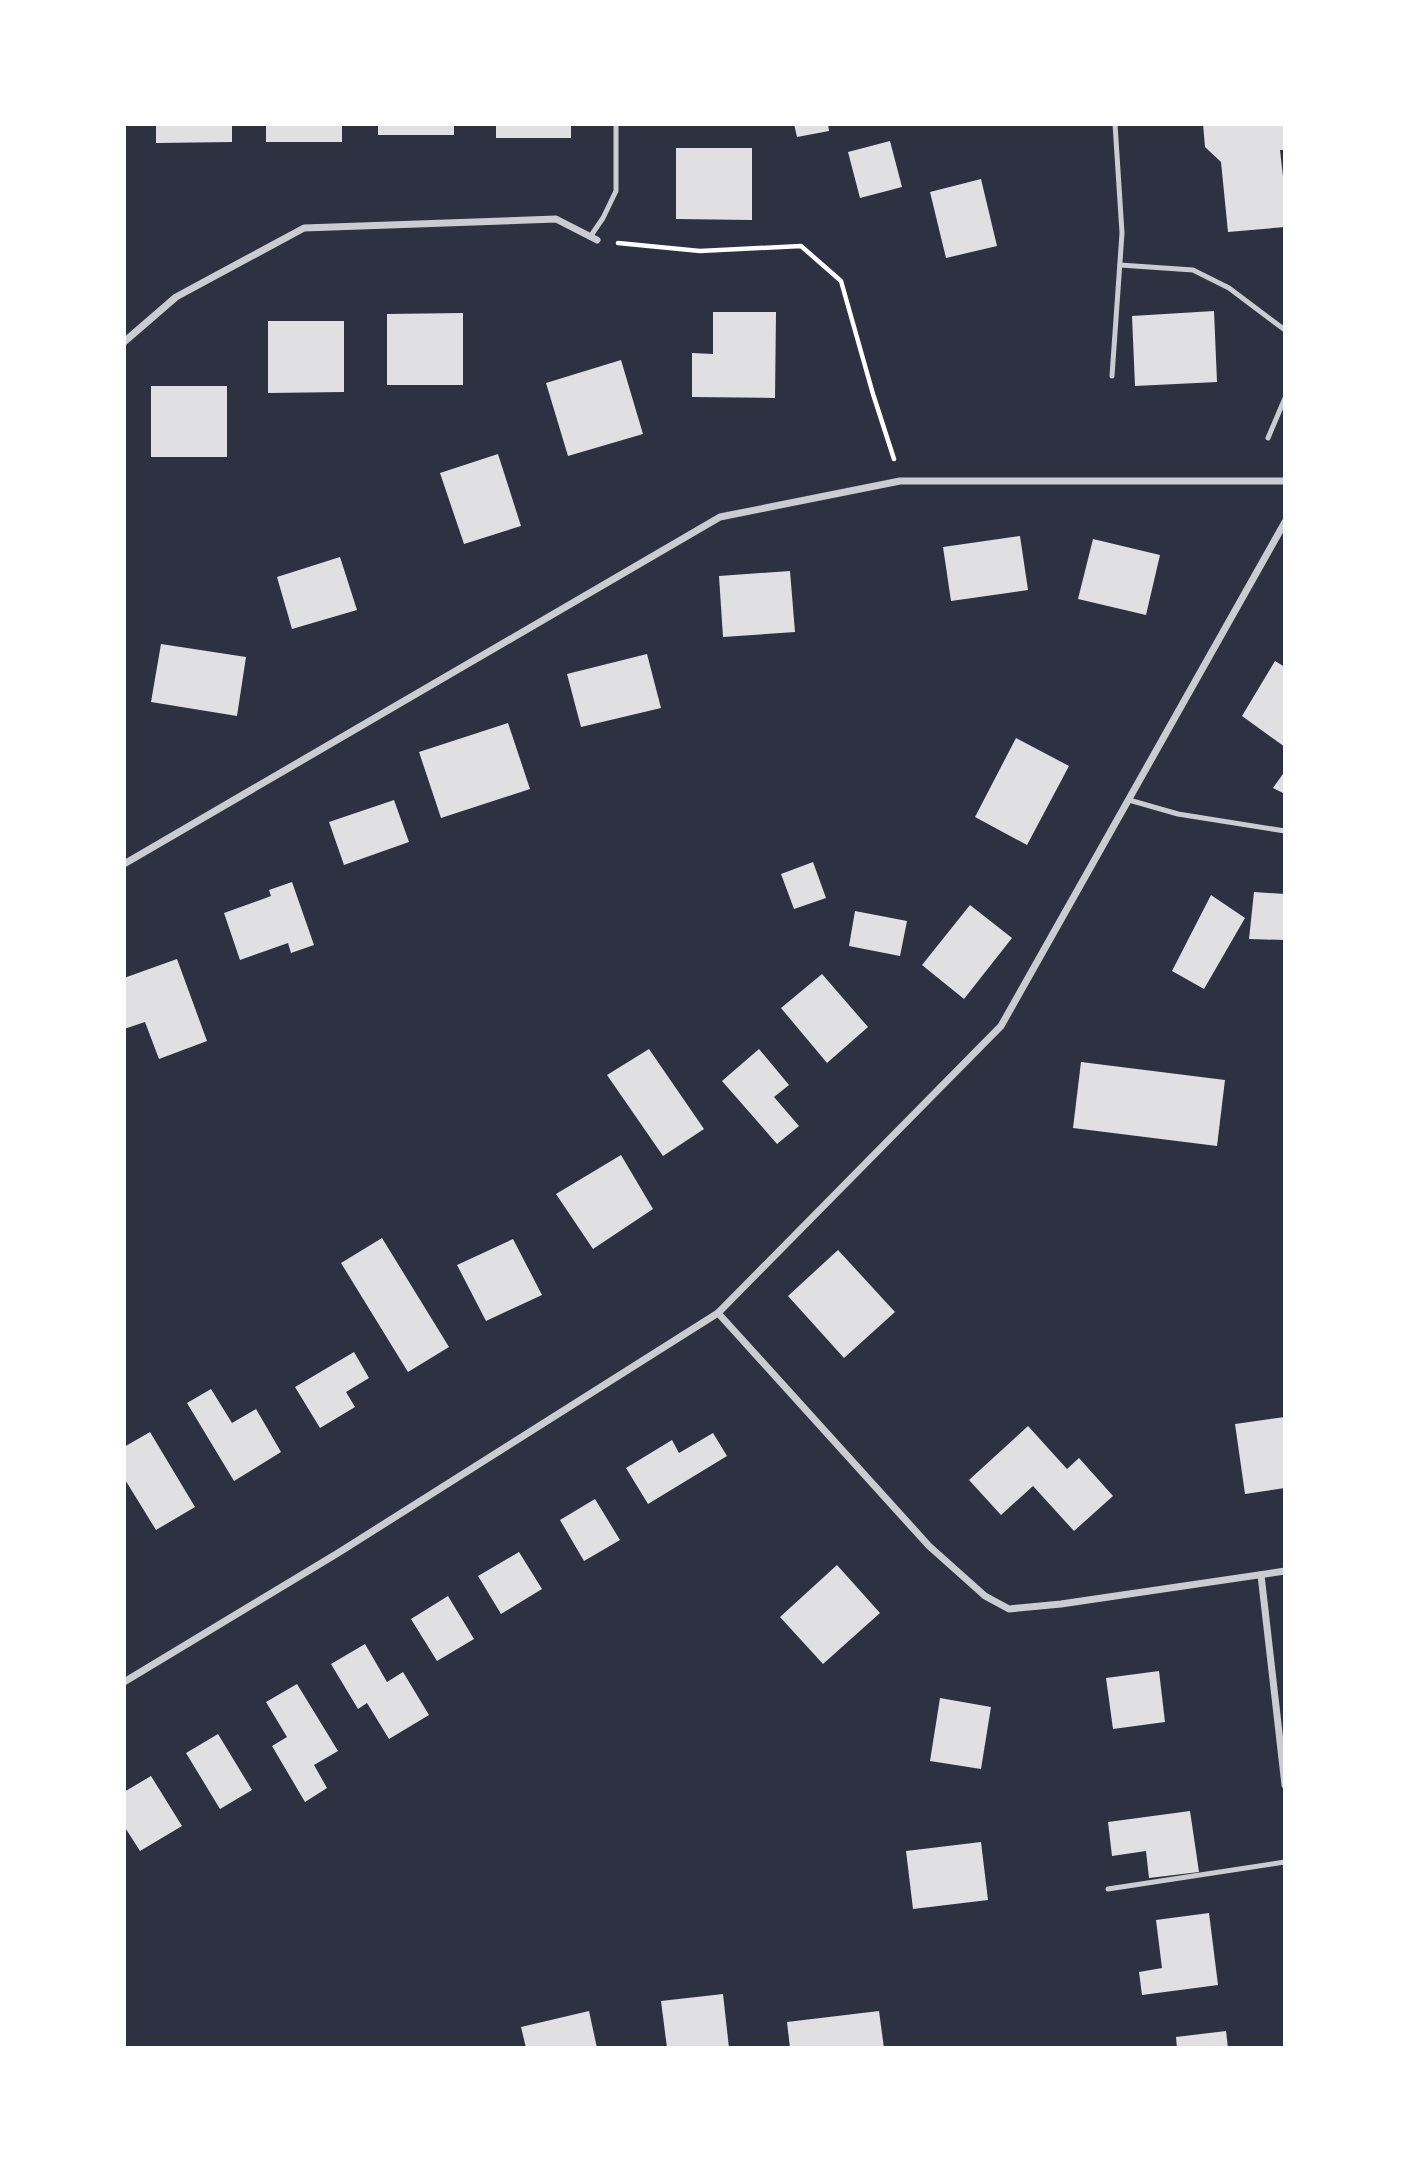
<svg xmlns="http://www.w3.org/2000/svg" width="1409" height="2172" font-family="Signika,sans-serif">
	<style>
		.building { fill: #e0e0e3 }
		.lines { fill: none; stroke-linecap: round; stroke-linejoin: round }
		.path { stroke: #fff; stroke-width: 4.5 }
		.service { stroke: #caccd0; stroke-width: 5 }
		.minor { stroke: #caccd0; stroke-width: 7 }
	</style>
	<rect width="100%" height="100%" fill="#2d3142"/>
	<g class="building">
		<polygon points="156,124 232,124 232,142 156,143"/>
		<rect x="266" y="124" width="76" height="18"/>
		<rect x="378" y="124" width="76" height="11"/>
		<rect x="496" y="124" width="75" height="14"/>
		<polygon points="794,124 828,124 829,131 797,137"/>
		<polygon points="1203,124 1285,124 1285,150 1280,150 1285,194 1285,227 1228,232 1221,162 1205,147"/>
		<polygon points="890,141 902,187 860,198 848,152"/>
		<polygon points="676,148 752,148 752,220 676,219"/>
		<polygon points="981,179 997,246 946,258 930,192"/>
		<polygon points="1214,311 1217,382 1135,386 1132,316"/>
		<polygon points="713,312 776,312 775,398 692,397 692,353 713,354"/>
		<polygon points="463,313 463,385 387,385 387,314"/>
		<polygon points="268,321 344,321 344,392 268,393"/>
		<polygon points="621,360 643,434 568,456 546,383"/>
		<rect x="151" y="386" width="76" height="71"/>
		<polygon points="498,454 521,526 464,544 440,473"/>
		<polygon points="1020,536 1028,590 951,601 943,547"/>
		<polygon points="1093,539 1160,555 1146,615 1078,599"/>
		<polygon points="340,557 357,610 292,629 277,577"/>
		<polygon points="790,571 795,632 723,637 719,576"/>
		<polygon points="161,644 246,657 237,716 151,702"/>
		<polygon points="647,654 661,708 581,727 567,674"/>
		<polygon points="1275,661 1285,667 1285,747 1242,716"/>
		<polygon points="508,723 530,789 441,818 419,752"/>
		<polygon points="1016,738 1069,766 1027,845 975,817"/>
		<polygon points="1285,771 1285,794 1273,788"/>
		<polygon points="394,800 409,842 344,865 329,822"/>
		<polygon points="813,862 826,898 794,909 781,874"/>
		<polygon points="292,882 314,945 291,953 288,943 240,960 224,913 271,896 269,890"/>
		<polygon points="1254,892 1285,894 1285,940 1249,939"/>
		<polygon points="1211,895 1245,918 1204,989 1172,971"/>
		<polygon points="970,905 1012,938 964,999 922,965"/>
		<polygon points="855,911 907,921 900,956 849,946"/>
		<polygon points="177,959 207,1041 159,1059 145,1022 124,1029 124,978"/>
		<polygon points="822,974 868,1027 827,1063 781,1008"/>
		<polygon points="649,1049 704,1129 663,1156 607,1075"/>
		<polygon points="759,1049 789,1085 774,1097 799,1126 777,1144 722,1081"/>
		<polygon points="1081,1062 1225,1080 1217,1146 1073,1128"/>
		<polygon points="621,1155 653,1209 593,1249 556,1194"/>
		<polygon points="382,1238 449,1347 408,1372 341,1263"/>
		<polygon points="513,1239 542,1295 486,1321 457,1265"/>
		<polygon points="838,1250 895,1312 844,1358 788,1296"/>
		<polygon points="354,1352 369,1378 346,1392 355,1407 320,1428 295,1387"/>
		<polygon points="211,1389 232,1423 256,1409 281,1452 234,1481 187,1403"/>
		<polygon points="1285,1417 1285,1488 1245,1494 1235,1424"/>
		<polygon points="1028,1426 1067,1469 1079,1458 1113,1496 1074,1531 1033,1486 1001,1515 969,1480"/>
		<polygon points="150,1432 195,1507 156,1530 124,1478 124,1447"/>
		<polygon points="713,1433 727,1456 648,1504 626,1468 672,1440 679,1453"/>
		<polygon points="595,1499 620,1540 584,1561 560,1520"/>
		<polygon points="519,1552 542,1589 501,1614 478,1576"/>
		<polygon points="837,1565 880,1613 823,1664 780,1617"/>
		<polygon points="448,1596 474,1639 437,1661 411,1619"/>
		<polygon points="365,1644 387,1682 403,1672 429,1715 389,1739 367,1703 358,1709 331,1664"/>
		<polygon points="1159,1671 1165,1722 1113,1729 1106,1678"/>
		<polygon points="297,1684 338,1751 314,1765 327,1788 305,1802 272,1746 287,1737 266,1702"/>
		<polygon points="940,1698 991,1707 981,1769 930,1761"/>
		<polygon points="218,1734 252,1790 220,1809 186,1753"/>
		<polygon points="151,1776 182,1826 140,1851 124,1826 124,1792"/>
		<polygon points="1190,1811 1199,1872 1149,1878 1146,1851 1112,1856 1108,1822"/>
		<polygon points="981,1842 988,1900 913,1909 906,1851"/>
		<polygon points="1209,1913 1218,1985 1142,1995 1139,1972 1162,1968 1156,1920"/>
		<polygon points="723,1994 729,2048 667,2048 661,2001"/>
		<polygon points="589,2011 597,2048 526,2048 521,2027"/>
		<polygon points="879,2011 884,2048 790,2048 787,2022"/>
		<polygon points="1226,2031 1228,2048 1177,2048 1176,2037"/>
	</g>
	<g class="lines">
		<polyline class="path" points="618,243 700,251 801,246 841,281 873,394 894,459"/>
		<g class="service">
			<polyline points="590,237 603,218 616,191 616,124"/>
			<polyline points="1120,265 1193,270 1229,288 1285,330"/>
			<polyline points="1112,376 1122,233 1115,124"/>
			<polyline points="1268,438 1285,398"/>
			<polyline points="1129,800 1178,814 1285,831"/>
			<polyline points="1108,1889 1285,1862"/>
		</g>
		<g class="minor">
			<polyline points="124,342 176,297 304,228 556,219 597,240"/>
			<polyline points="124,864 720,517 900,481 1285,481"/>
			<polyline points="718,1313 929,1546 985,1596 1009,1609 1061,1604 1285,1571"/>
			<polyline points="1261,1575 1285,1785"/>
			<polyline points="124,1682 338,1553 718,1313 1001,1026 1285,522"/>
		</g>
	</g>
	<rect width="1409" height="2172" fill="none" stroke="#ffffff" stroke-width="252"/>
</svg>
